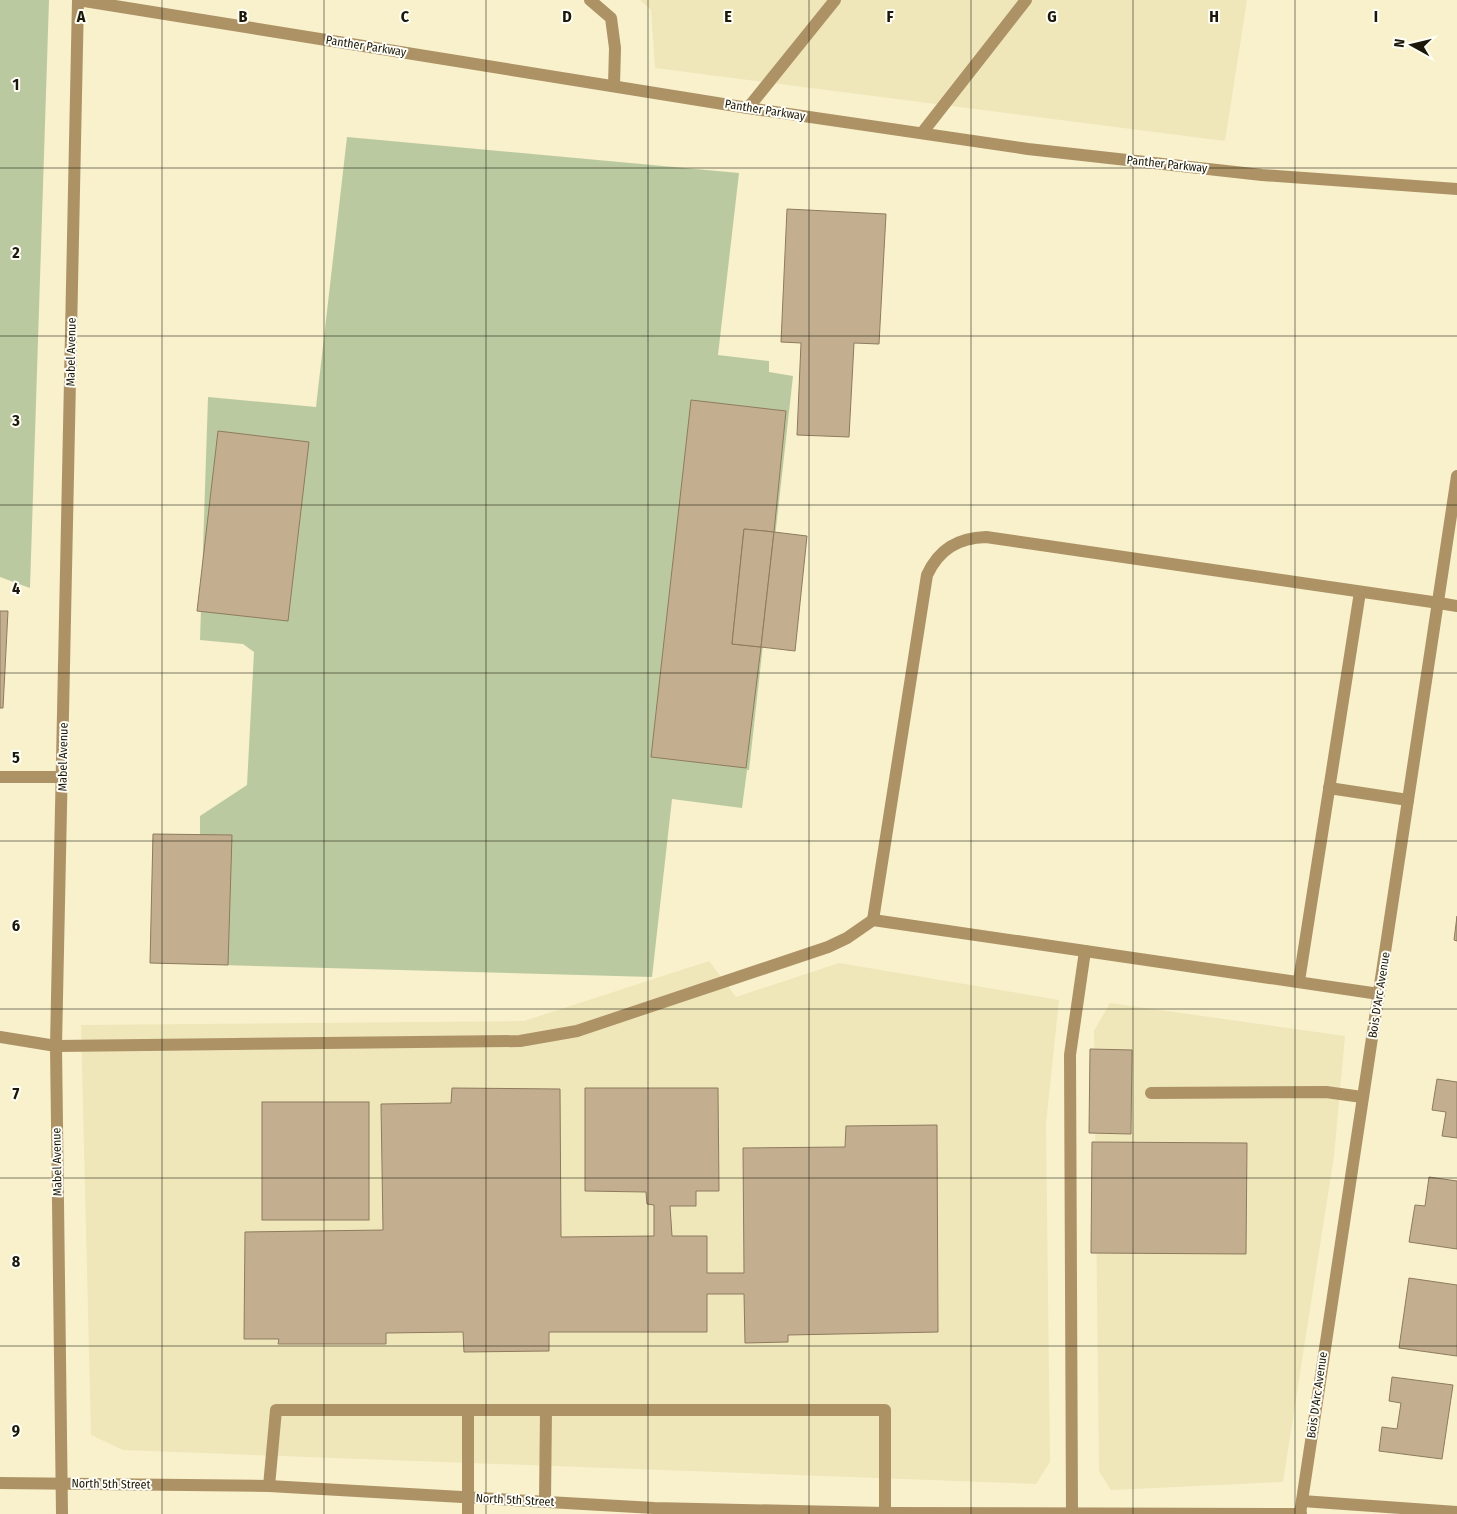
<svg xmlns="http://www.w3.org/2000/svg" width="1457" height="1514" font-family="'Fira Sans Condensed',sans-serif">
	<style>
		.built { fill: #efe6ba }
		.green { fill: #bbc9a1 }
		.building { fill: #c3af90; stroke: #8e7b5e }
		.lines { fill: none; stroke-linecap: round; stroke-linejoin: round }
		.lane { stroke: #ad9266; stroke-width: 12 }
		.street { stroke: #ad9266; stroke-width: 12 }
		.grid { fill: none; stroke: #1b180b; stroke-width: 1; stroke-opacity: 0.55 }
		.labels { text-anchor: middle; stroke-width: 4; stroke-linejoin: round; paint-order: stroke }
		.street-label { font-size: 12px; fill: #1b180b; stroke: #fffef6 }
		.grid-label { font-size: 16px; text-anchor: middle; font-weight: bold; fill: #1b180b; stroke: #fffef6; stroke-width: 4; stroke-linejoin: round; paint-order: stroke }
	</style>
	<rect width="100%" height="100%" fill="#f8f1cc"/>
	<g class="built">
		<polygon points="640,0 1247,0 1225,141 655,68 651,10"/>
		<polygon points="709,961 736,997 839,963 1059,1000 1046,1124 1050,1462 1036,1484 123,1450 91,1435 81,1025 524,1021"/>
		<polygon points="1110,1003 1345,1036 1334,1156 1283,1482 1111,1490 1099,1471 1094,1031"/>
	</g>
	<g class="green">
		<polygon points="0,0 49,0 30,588 0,577"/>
		<polygon points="347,137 739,173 718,355 769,361 769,372 793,376 749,770 747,770 742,808 672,799 652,977 150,963 153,834 200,835 200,816 247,785 254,652 243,644 200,640 208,397 316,407"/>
	</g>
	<g class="building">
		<polygon points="787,209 886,214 879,344 854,343 849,437 797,435 801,343 781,342"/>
		<polygon points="691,400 786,411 774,532 744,529 732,644 761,647 746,768 651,757"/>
		<polygon points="218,431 309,442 288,621 197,611"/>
		<polygon points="744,529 774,532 761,647 732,644"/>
		<polygon points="774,532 807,536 795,651 761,647"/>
		<polygon points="0,611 8,611 3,708 0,708"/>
		<polygon points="153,834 232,835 228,965 150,963"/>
		<polygon points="1457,916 1457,941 1454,940"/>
		<polygon points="1090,1049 1132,1050 1131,1134 1089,1133"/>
		<polygon points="1437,1079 1457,1082 1457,1138 1442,1136 1446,1112 1432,1110"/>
		<polygon points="452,1088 560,1089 561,1237 654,1236 654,1205 647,1204 646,1192 585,1191 585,1088 718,1088 719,1191 696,1191 696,1206 670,1206 672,1236 707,1236 707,1273 744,1273 743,1148 845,1147 846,1126 937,1125 938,1332 788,1335 788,1342 745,1343 744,1294 707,1294 707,1332 549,1332 549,1351 464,1352 463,1332 386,1333 386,1344 278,1344 279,1339 244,1339 245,1232 383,1230 381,1104 451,1103"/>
		<rect x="262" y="1102" width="107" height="118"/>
		<polygon points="1092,1142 1247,1143 1246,1254 1091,1253"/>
		<polygon points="1429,1177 1457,1181 1457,1249 1409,1242 1415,1205 1425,1206"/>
		<polygon points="1409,1278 1457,1285 1457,1356 1399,1348"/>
		<polygon points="1392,1377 1453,1385 1442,1459 1379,1451 1382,1427 1397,1429 1401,1403 1389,1401"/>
	</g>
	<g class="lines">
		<g class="lane">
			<polyline points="590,0 611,18 615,48 614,85"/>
			<polyline points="748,108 835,0"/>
			<polyline points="922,133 1026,0"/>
			<polyline points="0,777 63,777"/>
			<polyline points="1329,788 1408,800"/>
			<polyline points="1299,981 1360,592"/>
			<path d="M1379,994L873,920L927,575C939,549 958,538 986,537L1439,603"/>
			<polyline points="0,1037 56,1046 520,1041 577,1031 828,947 847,938 873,920"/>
			<polyline points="1151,1093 1326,1092 1362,1097"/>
			<polyline points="269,1486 276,1410 885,1410 885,1513"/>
			<polyline points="468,1497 468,1410"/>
			<polyline points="545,1501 546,1410"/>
			<polyline points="1302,1501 1457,1512"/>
			<polyline points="1072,1514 1070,1055 1085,951"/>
		</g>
		<g class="street">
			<polyline points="78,0 748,108 1028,149 1262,175 1457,189"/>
			<polyline points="1439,603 1457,606"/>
			<polyline points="0,1483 269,1486 654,1508 885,1513 1301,1514"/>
			<polyline points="468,1497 468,1514"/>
			<polyline points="62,1514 56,1046 78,0"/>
			<polyline points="1300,1514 1457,476"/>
		</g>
	</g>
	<path class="grid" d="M162,0V1514M324,0V1514M486,0V1514M648,0V1514M809,0V1514M971,0V1514M1133,0V1514M1295,0V1514M0,168H1457M0,336H1457M0,505H1457M0,673H1457M0,841H1457M0,1009H1457M0,1178H1457M0,1346H1457"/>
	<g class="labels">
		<g class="street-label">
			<text transform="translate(366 46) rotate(9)" y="4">Panther Parkway</text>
			<text transform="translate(765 110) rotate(9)" y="4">Panther Parkway</text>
			<text transform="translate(1167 164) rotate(6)" y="4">Panther Parkway</text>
			<text transform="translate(71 352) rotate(-89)" y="4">Mabel Avenue</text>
			<text transform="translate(63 757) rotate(-89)" y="4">Mabel Avenue</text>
			<text transform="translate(1379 995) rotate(-81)" y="4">Bois D'Arc Avenue</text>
			<text transform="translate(57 1162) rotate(-91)" y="4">Mabel Avenue</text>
			<text transform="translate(1317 1395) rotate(-82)" y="4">Bois D'Arc Avenue</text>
			<text transform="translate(111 1484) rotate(1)" y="4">North 5th Street</text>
			<text transform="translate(515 1500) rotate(3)" y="4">North 5th Street</text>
		</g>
	</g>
	<g class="grid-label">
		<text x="81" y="22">A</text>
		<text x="243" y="22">B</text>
		<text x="405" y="22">C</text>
		<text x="567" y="22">D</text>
		<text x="728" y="22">E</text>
		<text x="890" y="22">F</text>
		<text x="1052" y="22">G</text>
		<text x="1214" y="22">H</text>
		<text x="1376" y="22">I</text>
		<text x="16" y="90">1</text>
		<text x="16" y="258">2</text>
		<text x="16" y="426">3</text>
		<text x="16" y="594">4</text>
		<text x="16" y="763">5</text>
		<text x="16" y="931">6</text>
		<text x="16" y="1099">7</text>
		<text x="16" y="1267">8</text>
		<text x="16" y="1436">9</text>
	</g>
	<g transform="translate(1412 45) rotate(278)" stroke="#fffef6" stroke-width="4" paint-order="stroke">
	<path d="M0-4L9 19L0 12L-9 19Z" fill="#1b180b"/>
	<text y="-8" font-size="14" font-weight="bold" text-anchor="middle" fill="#1b180b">N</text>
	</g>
</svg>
